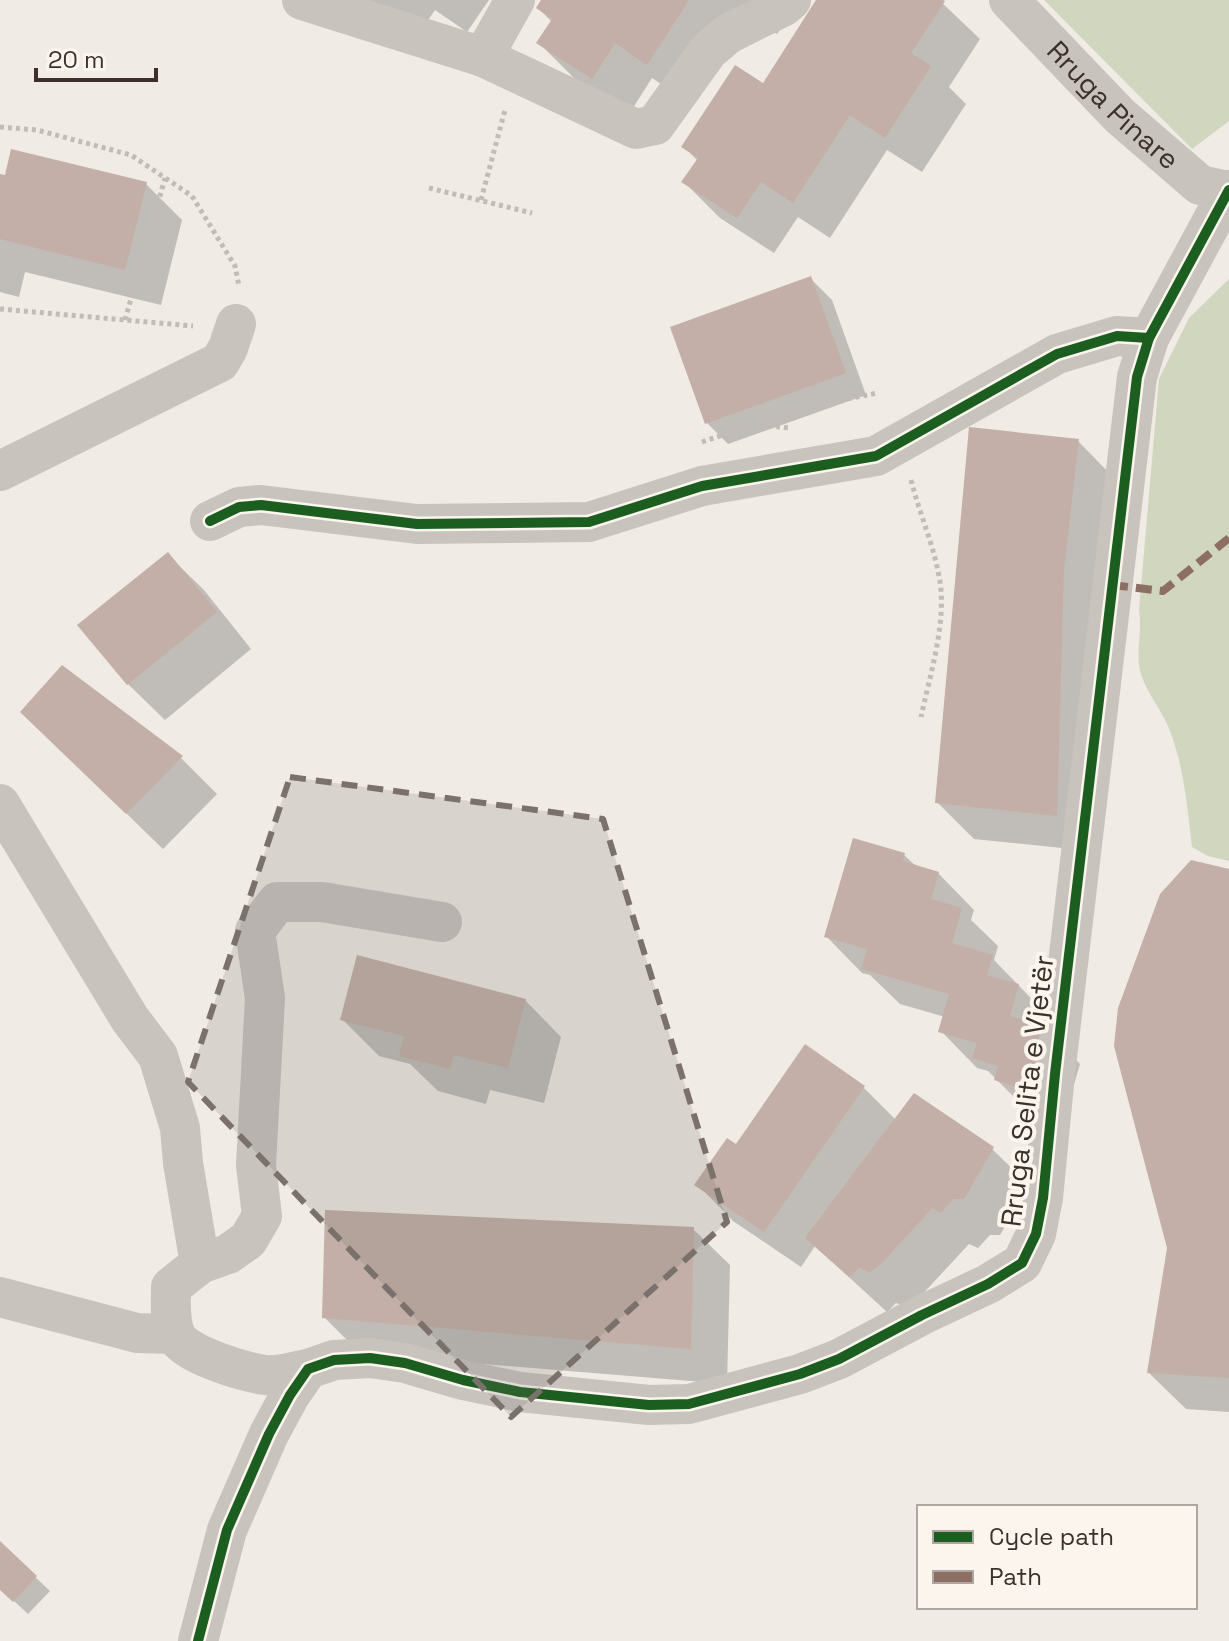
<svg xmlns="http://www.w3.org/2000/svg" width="1229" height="1641" font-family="'Space Grotesk',sans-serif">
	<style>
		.green { fill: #d1d6bf }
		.shadow { fill: #0003 }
		.building { fill: #c3afa7 }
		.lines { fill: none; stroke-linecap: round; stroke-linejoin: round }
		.path { stroke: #c2bbb6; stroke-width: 5; stroke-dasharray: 4 4; stroke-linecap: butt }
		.minor { stroke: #c9c3be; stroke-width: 40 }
		.quiet { stroke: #8d6e63; stroke-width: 8; stroke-dasharray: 16 8; stroke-linecap: butt }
		.cycleway-casing { stroke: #fbf5ee; stroke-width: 15 }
		.cycleway { stroke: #1b5e20; stroke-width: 10 }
		.marked { fill: #7a716c; fill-opacity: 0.2; stroke: #7a716c; stroke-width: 6; stroke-dasharray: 16 10; stroke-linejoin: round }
		.labels { text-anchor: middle; stroke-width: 8; stroke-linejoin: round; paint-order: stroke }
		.street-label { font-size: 28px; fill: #3b302b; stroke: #fbf5ee }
	</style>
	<rect width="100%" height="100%" fill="#f0ebe5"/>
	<g class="green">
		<polygon points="1044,0 1229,0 1229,121 1192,149"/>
		<path d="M1229,279V861L1208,856L1192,847C1187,806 1184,765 1168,726C1159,705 1143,689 1139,665C1137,648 1142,630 1139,610L1159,379L1189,318Z"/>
	</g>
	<g class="shadow">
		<polygon points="350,0 489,0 467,32 435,10 411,45"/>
		<polygon points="543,0 799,0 777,34 741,11 684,99 652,78 629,114 575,79 539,43 552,22 538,8"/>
		<polygon points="819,0 939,0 980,39 949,87 966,104 922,172 887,150 830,238 798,217 774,253 720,218 684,182 698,161 684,147 763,85"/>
		<polygon points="0,176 146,184 182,220 161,305 25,272 19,297 0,292"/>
		<polygon points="811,279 832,300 866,395 728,444 707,423"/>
		<polygon points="1078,441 1114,478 1092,851 974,839 937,802"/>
		<polygon points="167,554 204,590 251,649 165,720 128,684"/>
		<polygon points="59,748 181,758 217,794 163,849"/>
		<polygon points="904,855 917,867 938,873 974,910 971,920 998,946 994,960 1054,1022 1050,1034 1080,1064 1062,1125 1032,1115 988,1071 977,1068 941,1031 945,1017 900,1004 870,975 862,973 826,936"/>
		<polygon points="1229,871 1229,1412 1186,1409 1149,1373"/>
		<polygon points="525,1000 561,1037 544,1103 490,1090 486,1104 438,1091 410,1064 379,1056 343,1020"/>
		<polygon points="806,1047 864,1088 896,1120 992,1149 1029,1185 1000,1235 990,1235 978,1248 969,1244 919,1298 907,1307 896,1303 887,1312 815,1246 801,1267 733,1221 697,1184 736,1147"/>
		<polygon points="693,1229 730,1265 727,1384 361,1354 324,1317"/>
		<polygon points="0,1544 50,1591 28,1614 0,1588"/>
	</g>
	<g class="building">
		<polygon points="541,0 689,0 647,65 615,43 592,79 536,43 552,19 536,8"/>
		<polygon points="816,0 943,0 945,1 911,53 931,66 885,138 850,115 793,203 761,182 737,218 681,182 698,158 681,147 735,65 763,83"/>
		<polygon points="11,149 147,182 125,270 0,239 0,174 5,175"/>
		<polygon points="811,276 846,373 705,424 670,327"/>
		<polygon points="969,427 1079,439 1064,569 1057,816 935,803"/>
		<polygon points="168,552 217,612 127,685 77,625"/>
		<polygon points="62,665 183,756 126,814 20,712"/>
		<polygon points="853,838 905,853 903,861 939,872 931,899 962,908 952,943 993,955 987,975 1019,984 1010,1016 1045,1026 1026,1090 994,1080 998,1066 972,1058 977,1043 938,1032 949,994 861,969 867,949 824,937"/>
		<polygon points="1191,860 1229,869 1229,1378 1147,1373 1167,1248 1114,1046 1118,1008 1160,894"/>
		<polygon points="357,955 526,999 508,1068 454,1055 450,1069 399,1056 404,1036 340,1020"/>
		<polygon points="805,1044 865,1086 764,1232 694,1185 727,1138 736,1144"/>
		<polygon points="914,1093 994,1147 964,1199 953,1199 941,1213 932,1208 883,1262 870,1272 859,1268 849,1277 805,1238"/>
		<polygon points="325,1210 694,1227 691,1349 322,1318"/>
		<polygon points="0,1541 37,1576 13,1602 0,1590"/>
	</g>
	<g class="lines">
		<g class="path">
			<polyline points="0,127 37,130 131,155 192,196 235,266 239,286"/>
			<polyline points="429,188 532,213"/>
			<polyline points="481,200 505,110"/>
			<polyline points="0,309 193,326"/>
			<polyline points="125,320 165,178"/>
			<polyline points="760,425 790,428"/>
			<polyline points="702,442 811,406 878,393"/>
			<path d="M911,480C919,512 933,543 939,576C948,618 930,675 921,717"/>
		</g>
		<g class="minor">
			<polyline points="302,0 483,57 636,129 655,125 708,51 728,34 784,6 791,0"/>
			<path id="s1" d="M1009,0L1120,116L1200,185L1228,191"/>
			<polyline points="483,57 515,0"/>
			<polyline points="0,471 220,362 228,348 236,324"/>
			<polyline points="210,521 239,507 261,505 417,524 589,522 702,486 876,456 1057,354 1117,336 1149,338"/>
			<path d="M0,804L130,1019L158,1056L180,1128L183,1163L200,1264L171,1287C171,1303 169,1321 176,1336C185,1355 245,1372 265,1375C278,1377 295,1371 308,1369"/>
			<polyline points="200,1264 228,1254 248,1240 262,1216 256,1165 265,998 255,931 277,902 322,902 442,922"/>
			<polyline points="0,1297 137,1333 175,1334"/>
			<polyline points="198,1641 227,1530 269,1434 290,1395 308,1369 334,1360 370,1358 405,1363 463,1380 520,1392 649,1405 689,1404 800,1374 839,1359 922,1315 988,1284 1022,1263 1036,1234 1043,1198 1055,1074 1137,377 1149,338 1229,190"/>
		</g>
		<polyline class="quiet" points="1112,585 1163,591 1229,538"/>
		<defs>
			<g id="cycleway">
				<polyline points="210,521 239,507 261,505 417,524 589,522 702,486 876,456 1057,354 1117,336 1149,338"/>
				<polyline points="198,1641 227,1530 269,1434 290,1395 308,1369 334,1360 370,1358 405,1363 463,1380 520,1392 649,1405 689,1404 800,1374 839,1359 922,1315 988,1284 1022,1263 1036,1234 1043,1198 1055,1074 1137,377 1149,338 1229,190"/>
			</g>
		</defs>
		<use href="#cycleway" class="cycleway-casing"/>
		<use href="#cycleway" class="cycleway"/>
	</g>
	<path class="marked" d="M290,777L603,819L727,1222L511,1417L188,1082Z"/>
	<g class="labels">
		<g class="street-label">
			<text dy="10" stroke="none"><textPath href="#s1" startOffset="148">Rruga Pinare</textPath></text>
			<text transform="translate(1027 1091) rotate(-83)" y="10">Rruga Selita e Vjetër</text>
		</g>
	</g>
	<rect x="917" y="1505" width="280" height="104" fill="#fbf5ee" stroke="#aea6a0" stroke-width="2"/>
	<rect x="933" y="1531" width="40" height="12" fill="#1b5e20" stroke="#aea6a0" stroke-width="2"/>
	<text x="989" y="1545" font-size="24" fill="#3b302b">Cycle path</text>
	<rect x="933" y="1571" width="40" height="12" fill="#8d6e63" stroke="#aea6a0" stroke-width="2"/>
	<text x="989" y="1585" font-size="24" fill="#3b302b">Path</text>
	<path d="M36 68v12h120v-12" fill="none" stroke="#3b302b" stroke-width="4"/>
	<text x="48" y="68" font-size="24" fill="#3b302b" stroke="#fbf5ee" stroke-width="6" paint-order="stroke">20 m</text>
</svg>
